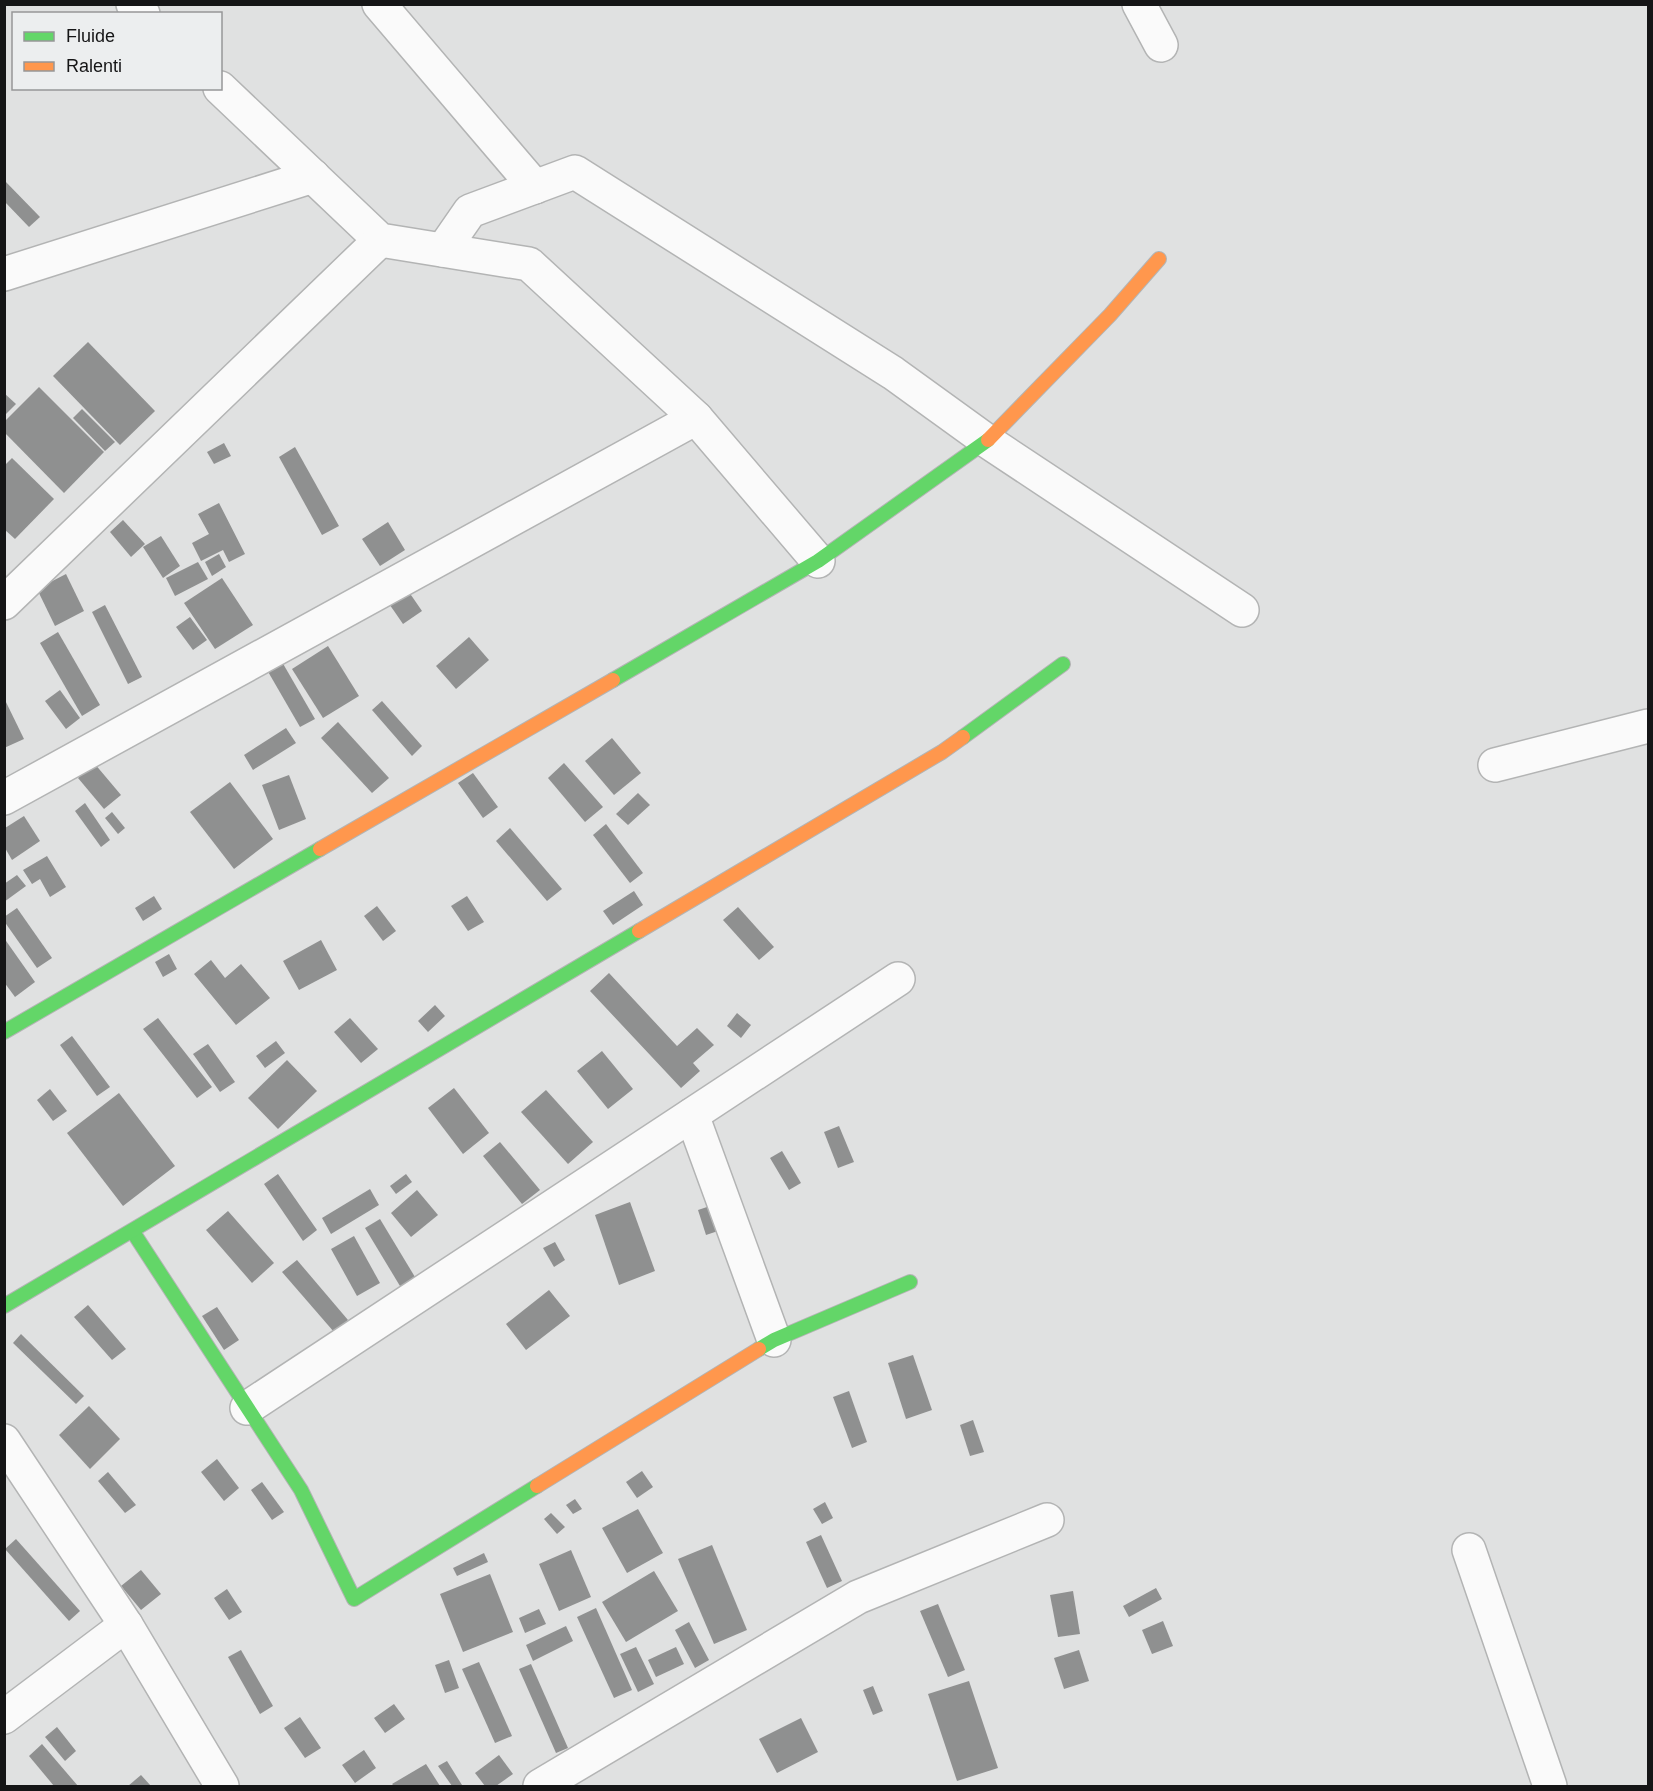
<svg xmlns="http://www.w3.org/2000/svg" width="1653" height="1791" font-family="Helvetica,sans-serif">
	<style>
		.building { fill: #8f9090 }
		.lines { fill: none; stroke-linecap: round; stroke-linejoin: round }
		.street-casing { stroke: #b3b4b4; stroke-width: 36 }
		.fast-casing { stroke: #b3b4b4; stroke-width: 16 }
		.slow-casing { stroke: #b3b4b4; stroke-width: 16 }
		.street { stroke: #fafafa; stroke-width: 33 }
		.fast { stroke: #63d668; stroke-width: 14 }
		.slow { stroke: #ff974d; stroke-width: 14 }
	</style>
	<rect width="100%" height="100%" fill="#e0e1e1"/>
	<g class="building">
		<polygon points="4,180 40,217 29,227 4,201"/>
		<polygon points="88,342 155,411 120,445 53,376"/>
		<polygon points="39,387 104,452 64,493 4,432 4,422"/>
		<polygon points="4,393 16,404 4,416"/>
		<polygon points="82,409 115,442 105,451 73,418"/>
		<polygon points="224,443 231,456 214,464 207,452"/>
		<polygon points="295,447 339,526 322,535 279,457"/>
		<polygon points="12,458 54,499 15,539 4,529 4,466"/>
		<polygon points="219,503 245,554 229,562 223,550 201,561 192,543 209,534 198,514"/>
		<polygon points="123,520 145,544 131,557 110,532"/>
		<polygon points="388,522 405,550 380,566 362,539"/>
		<polygon points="161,536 180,566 163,578 143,547"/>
		<polygon points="219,554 226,567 212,576 205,562"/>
		<polygon points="198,562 208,579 175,596 166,578"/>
		<polygon points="66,574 84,611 55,626 37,589"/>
		<polygon points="222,578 253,625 215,649 184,603"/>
		<polygon points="402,582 422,611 403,624 383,595"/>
		<polygon points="105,605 142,677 128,684 92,612"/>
		<polygon points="190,617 207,640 193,650 176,627"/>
		<polygon points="58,632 100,705 82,716 40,643"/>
		<polygon points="469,637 489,660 456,689 436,666"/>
		<polygon points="328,646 359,696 323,718 292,669"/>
		<polygon points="278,655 315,719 300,727 263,663"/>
		<polygon points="60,690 80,718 66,729 45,701"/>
		<polygon points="4,698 24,739 4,748"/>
		<polygon points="382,701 422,746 412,756 372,710"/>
		<polygon points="338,722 389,778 372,793 321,738"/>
		<polygon points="286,728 296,743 253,770 244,755"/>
		<polygon points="612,738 641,773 614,795 585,761"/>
		<polygon points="94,763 121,795 104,809 78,778"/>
		<polygon points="564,763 603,807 585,822 548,778"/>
		<polygon points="473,773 498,807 483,818 458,783"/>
		<polygon points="289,775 306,819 279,830 262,785"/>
		<polygon points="230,782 273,839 234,869 190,812"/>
		<polygon points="638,793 650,805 628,825 616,814"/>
		<polygon points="85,803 110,840 101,847 75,811"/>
		<polygon points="112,812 125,828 118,834 105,818"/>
		<polygon points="24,816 40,841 12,860 5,848 5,828"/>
		<polygon points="606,824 643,873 630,883 593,835"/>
		<polygon points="510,828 562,889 547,901 496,841"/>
		<polygon points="47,856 66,887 50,897 40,879 32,884 23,870"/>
		<polygon points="17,875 26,886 4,902 4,884"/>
		<polygon points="634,891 643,905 613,925 603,911"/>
		<polygon points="154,896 162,909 143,921 135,908"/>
		<polygon points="467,896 484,922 468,931 451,906"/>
		<polygon points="377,906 396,931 383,941 364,916"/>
		<polygon points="738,907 774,947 759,960 723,920"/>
		<polygon points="17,908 52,958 37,968 4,921 4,917"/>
		<polygon points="4,938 35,982 15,997 4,982"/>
		<polygon points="321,940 337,970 299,990 283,961"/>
		<polygon points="169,954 177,969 163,977 155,962"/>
		<polygon points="211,960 225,978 241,964 270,998 236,1025 194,974"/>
		<polygon points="609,973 677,1046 697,1028 714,1045 693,1063 700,1071 681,1088 590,991"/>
		<polygon points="435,1005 445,1016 428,1032 418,1021"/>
		<polygon points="737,1013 751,1025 741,1038 727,1026"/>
		<polygon points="158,1018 212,1087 197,1098 143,1029"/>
		<polygon points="350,1018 378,1049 361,1063 334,1032"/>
		<polygon points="72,1036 110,1087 97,1096 60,1045"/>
		<polygon points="276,1041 285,1053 265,1068 256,1056"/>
		<polygon points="208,1044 235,1082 220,1092 193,1054"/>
		<polygon points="602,1051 633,1089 608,1109 577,1071"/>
		<polygon points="287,1060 317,1091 278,1129 248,1098"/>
		<polygon points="454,1088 489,1133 463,1154 428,1108"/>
		<polygon points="50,1089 67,1111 53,1121 37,1100"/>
		<polygon points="546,1090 593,1142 568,1164 521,1112"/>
		<polygon points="119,1093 175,1166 123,1206 67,1133"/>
		<polygon points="839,1126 854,1162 838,1168 824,1132"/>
		<polygon points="500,1142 540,1190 522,1204 483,1156"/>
		<polygon points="782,1151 801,1183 789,1190 770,1158"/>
		<polygon points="278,1174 317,1230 303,1241 264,1184"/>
		<polygon points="406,1174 412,1182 396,1194 390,1186"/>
		<polygon points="370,1189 379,1205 331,1234 322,1218"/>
		<polygon points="417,1190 438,1215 411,1237 391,1213"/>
		<polygon points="630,1202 655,1271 619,1285 595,1215"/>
		<polygon points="713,1205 721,1230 706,1235 698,1210"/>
		<polygon points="228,1211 274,1263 252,1283 206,1230"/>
		<polygon points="380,1219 418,1282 403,1291 365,1228"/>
		<polygon points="354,1236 380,1283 357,1296 331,1249"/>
		<polygon points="555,1242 565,1260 554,1267 543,1248"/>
		<polygon points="297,1260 348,1320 334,1332 282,1272"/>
		<polygon points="549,1290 570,1316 526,1350 506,1324"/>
		<polygon points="88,1305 126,1349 112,1360 74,1317"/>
		<polygon points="217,1307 239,1340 224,1350 202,1316"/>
		<polygon points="21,1334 84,1396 76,1404 13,1343"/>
		<polygon points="913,1355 932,1410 906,1419 888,1363"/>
		<polygon points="849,1391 867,1442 852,1448 833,1397"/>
		<polygon points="89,1406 120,1439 90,1469 59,1435"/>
		<polygon points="973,1420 984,1452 970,1456 960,1425"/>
		<polygon points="217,1459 239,1488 224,1501 201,1472"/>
		<polygon points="642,1471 653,1487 637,1498 626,1482"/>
		<polygon points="108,1472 136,1505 125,1513 98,1481"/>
		<polygon points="262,1482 284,1512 272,1520 251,1490"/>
		<polygon points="575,1499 582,1509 573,1514 566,1505"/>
		<polygon points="825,1502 833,1518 822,1524 813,1509"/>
		<polygon points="638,1509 663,1553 627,1573 602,1528"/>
		<polygon points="551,1513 565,1527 557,1534 544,1519"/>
		<polygon points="821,1535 842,1581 827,1588 806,1542"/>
		<polygon points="16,1539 80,1611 69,1621 5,1549"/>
		<polygon points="712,1545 747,1630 714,1644 678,1559"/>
		<polygon points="571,1550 591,1597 559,1611 539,1564"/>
		<polygon points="484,1553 488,1562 457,1576 453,1568"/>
		<polygon points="141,1570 161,1594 141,1610 121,1586"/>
		<polygon points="654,1571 678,1611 626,1642 602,1602"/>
		<polygon points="490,1574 513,1632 463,1652 440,1594"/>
		<polygon points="1156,1588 1162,1599 1129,1617 1123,1606"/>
		<polygon points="227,1589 242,1612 229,1620 214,1598"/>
		<polygon points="1073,1591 1080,1634 1058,1637 1050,1595"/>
		<polygon points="938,1604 965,1670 948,1677 920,1611"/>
		<polygon points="596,1608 632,1690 614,1698 577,1617"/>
		<polygon points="539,1609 546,1624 525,1633 519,1618"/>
		<polygon points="1163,1621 1173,1646 1152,1654 1142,1630"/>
		<polygon points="689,1622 709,1660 695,1668 675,1630"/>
		<polygon points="566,1626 573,1641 533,1661 526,1645"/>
		<polygon points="636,1647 654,1684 638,1692 620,1654"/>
		<polygon points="676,1647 684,1664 656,1677 648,1660"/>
		<polygon points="241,1650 273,1706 260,1714 228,1657"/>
		<polygon points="1079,1650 1089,1681 1064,1689 1054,1658"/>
		<polygon points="449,1660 459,1688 445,1693 435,1665"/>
		<polygon points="479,1662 512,1736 495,1743 462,1669"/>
		<polygon points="531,1664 568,1748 556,1753 519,1669"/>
		<polygon points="969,1681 998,1768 957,1781 928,1694"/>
		<polygon points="873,1686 883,1711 873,1715 863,1690"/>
		<polygon points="394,1704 405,1719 385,1733 374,1718"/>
		<polygon points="300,1717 321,1748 305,1758 284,1728"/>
		<polygon points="801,1718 818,1752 777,1773 759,1739"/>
		<polygon points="57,1727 76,1751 65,1761 45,1737"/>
		<polygon points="42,1744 78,1786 54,1786 29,1756"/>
		<polygon points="364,1750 376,1768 355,1783 342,1765"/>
		<polygon points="499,1755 513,1774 496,1786 485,1786 475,1773"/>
		<polygon points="447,1761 462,1785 459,1786 452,1786 438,1766"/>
		<polygon points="426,1764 440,1786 394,1786 392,1784"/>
		<polygon points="141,1775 151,1786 128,1786"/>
	</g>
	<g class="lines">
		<defs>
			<g id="street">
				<polyline points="133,4 143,14"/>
				<polyline points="379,4 535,187"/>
				<polyline points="1139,4 1161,45"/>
				<polyline points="220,88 380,240 529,264 696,418 818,561"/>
				<polyline points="443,250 470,211 575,172 893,373 987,441 1242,610"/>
				<polyline points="4,274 313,176"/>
				<polyline points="4,603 380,240"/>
				<polyline points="1495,765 1648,726"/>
				<polyline points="4,798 696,418"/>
				<polyline points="692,1115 774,1340"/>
				<polyline points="247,1408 898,979"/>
				<polyline points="4,1441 126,1625 222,1786"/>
				<polyline points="1469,1550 1550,1786"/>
				<polyline points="4,1717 126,1625"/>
				<polyline points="540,1786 858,1597 1047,1520"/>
			</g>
			<g id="fast">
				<polyline points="613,680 818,561 988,440"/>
				<polyline points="963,737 1063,664"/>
				<polyline points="4,1032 320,849"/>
				<polyline points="133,1232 301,1490 354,1599 537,1486"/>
				<polyline points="4,1306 639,931"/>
				<polyline points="759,1349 774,1340 910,1282"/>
			</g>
			<g id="slow">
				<polyline points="988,440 1110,315 1159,259"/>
				<polyline points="320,849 613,680"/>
				<polyline points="639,931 942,752 963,737"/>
				<polyline points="537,1486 759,1349"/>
			</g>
		</defs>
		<use href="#street" class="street-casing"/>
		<use href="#fast" class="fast-casing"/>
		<use href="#slow" class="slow-casing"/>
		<use href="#street" class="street"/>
		<use href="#fast" class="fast"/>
		<use href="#slow" class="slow"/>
	</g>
	<rect width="1653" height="1791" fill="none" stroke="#151516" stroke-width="12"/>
	<rect x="12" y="12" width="210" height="78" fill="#eceeef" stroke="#969798" stroke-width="1.5"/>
	<rect x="24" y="32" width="30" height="9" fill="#63d668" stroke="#969798" stroke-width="1.5"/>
	<text x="66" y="42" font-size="18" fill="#151516">Fluide</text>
	<rect x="24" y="62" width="30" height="9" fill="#ff974d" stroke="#969798" stroke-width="1.5"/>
	<text x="66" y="72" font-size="18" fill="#151516">Ralenti</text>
</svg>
